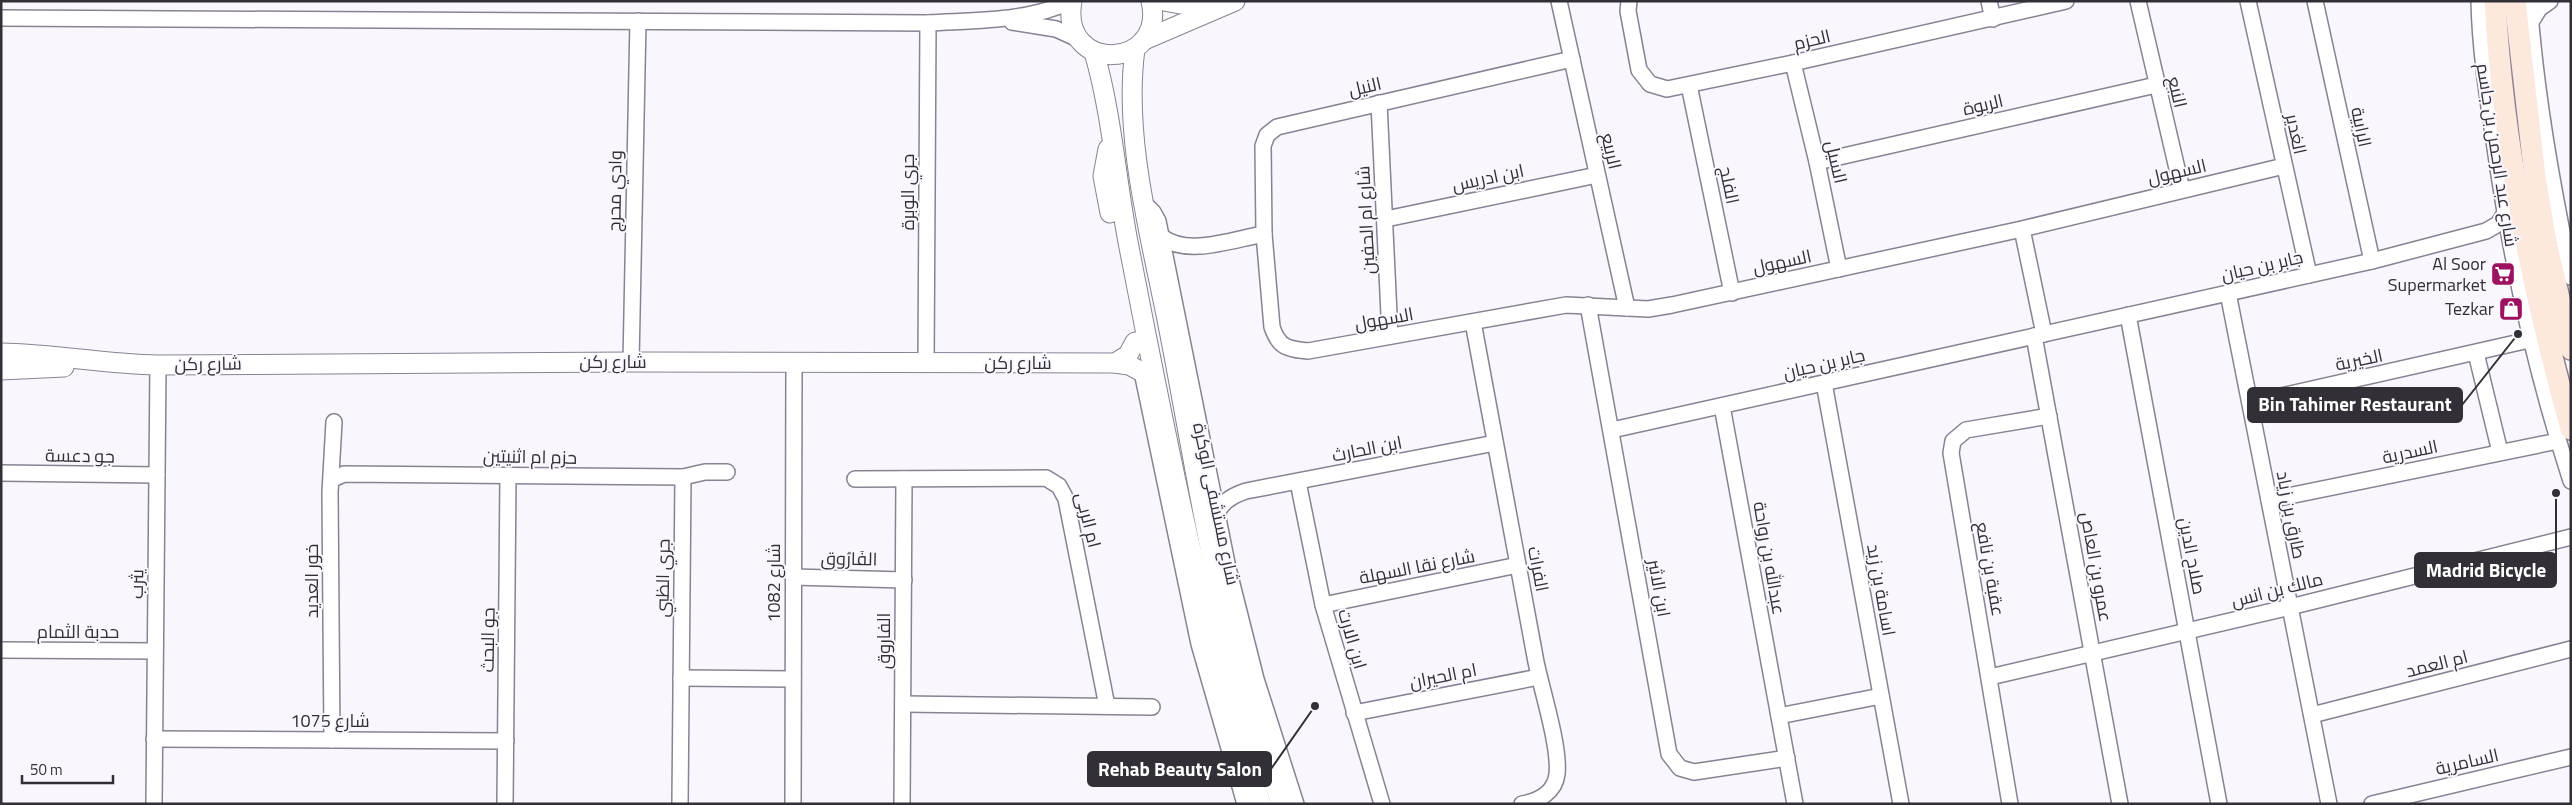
<svg xmlns="http://www.w3.org/2000/svg" width="2572" height="805" font-family="'Titillium Web',Cairo,sans-serif">
	<style>
		.lines { fill: none; stroke-linecap: round; stroke-linejoin: round }
		.minor-casing { stroke: #898292; stroke-width: 18 }
		.tertiary-casing { stroke: #898292; stroke-width: 21 }
		.secondary-casing { stroke: #898292; stroke-width: 24 }
		.minor { stroke: #fff; stroke-width: 15 }
		.tertiary { stroke: #fff; stroke-width: 19 }
		.secondary { stroke: #fde8de; stroke-width: 21 }
		.labels { text-anchor: middle; stroke-width: 4; stroke-linejoin: round; paint-order: stroke }
		.street-label { font-size: 18px; fill: #322f36; stroke: #f9f6fd }
		.poi-label { font-size: 18px; fill: #322f36; stroke: #f9f6fd; text-anchor: end }
		.leader { fill: none; stroke: #322f36; stroke-width: 2 }
		.callout-dot { fill: #322f36; stroke: #f9f6fd; stroke-width: 2 }
		.callout { fill: #322f36; stroke: #322f36; stroke-width: 2 }
		.callout-label { font-size: 19px; text-anchor: middle; font-weight: bold; fill: #fff }
	</style>
	<rect width="100%" height="100%" fill="#f9f6fd"/>
	<g class="lines">
		<defs>
			<g id="minor">
				<polyline points="1559,1 1627,308"/>
				<polyline points="1629,1 1628,11 1639,70 1650,84 1667,89 1793,63 2066,1"/>
				<polyline points="1989,1 1993,19"/>
				<polyline points="2138,1 2182,190"/>
				<polyline points="2248,1 2309,275"/>
				<polyline points="2315,1 2372,261"/>
				<path d="M2479,1C2480,48 2487,94 2494,141C2510,257 2535,370 2571,481"/>
				<path d="M2529,1C2536,96 2552,184 2571,277"/>
				<path d="M1,18L928,23C975,20 1028,22 1071,1"/>
				<polyline points="1012,22 1056,29 1078,39"/>
				<polyline points="2531,22 2539,9 2550,1"/>
				<path d="M1572,59L1277,127L1267,135L1263,146L1264,234L1272,327C1279,348 1288,349 1308,351L1566,305L1648,309L1672,305L2022,229L2284,166"/>
				<polyline points="1793,63 1817,162 1839,269"/>
				<polyline points="1689,85 1732,293"/>
				<polyline points="1379,103 1390,336"/>
				<polyline points="1817,162 2156,85"/>
				<polyline points="1145,204 1153,212 1158,221 1228,568 1256,679 1296,804"/>
				<polyline points="1386,219 1597,175"/>
				<polyline points="2022,229 2044,334"/>
				<path d="M1162,237C1188,257 1234,239 1264,234"/>
				<polyline points="2228,293 2329,804"/>
				<polyline points="1588,305 1669,754 1680,768 1694,772 1787,758"/>
				<polyline points="2128,315 2219,804"/>
				<path d="M1473,322C1494,435 1515,549 1536,662C1542,691 1560,747 1557,774C1555,792 1539,801 1522,804"/>
				<polyline points="2034,336 2120,804"/>
				<polyline points="2476,353 2500,452"/>
				<polyline points="631,362 638,21"/>
				<polyline points="926,362 928,23"/>
				<polyline points="1142,372 1199,644 1245,804"/>
				<polyline points="1824,383 1901,804"/>
				<polyline points="2250,403 2529,340"/>
				<polyline points="1722,406 1795,804"/>
				<polyline points="1612,430 2372,261 2486,231 2498,224 2505,213"/>
				<polyline points="1,473 157,475"/>
				<polyline points="333,479 344,474 683,477 705,472 727,472"/>
				<polyline points="855,479 1046,478 1059,486 1066,499 1107,706"/>
				<polyline points="1298,482 1323,605 1382,804"/>
				<polyline points="2269,500 2558,441"/>
				<path d="M1215,518C1220,503 1231,496 1246,491L1495,443"/>
				<polyline points="793,577 904,580"/>
				<polyline points="1323,605 1518,565"/>
				<polyline points="1,650 155,651"/>
				<polyline points="1990,677 2290,607 2571,537"/>
				<polyline points="681,678 793,679"/>
				<polyline points="903,704 1152,707"/>
				<polyline points="1354,713 1539,677"/>
				<polyline points="2312,715 2571,649"/>
				<polyline points="1779,716 1881,696"/>
				<polyline points="154,739 506,741"/>
				<polyline points="332,740 330,492 334,422"/>
				<polyline points="154,804 158,365"/>
				<polyline points="505,804 508,476"/>
				<polyline points="680,804 683,477"/>
				<polyline points="793,804 794,363"/>
				<polyline points="902,804 904,479"/>
				<polyline points="2010,804 1951,453 1953,441 1966,430 2049,416"/>
				<polyline points="2372,804 2571,757"/>
			</g>
			<g id="tertiary">
				<path d="M1072,1C1059,75 1167,70 1151,1"/>
				<polyline points="1164,1 1180,4 1223,2"/>
				<polyline points="1144,40 1235,1"/>
				<path d="M1135,49C1123,138 1151,237 1168,325C1187,421 1202,519 1224,614C1239,679 1260,741 1281,804"/>
				<path d="M1094,52C1112,114 1116,179 1128,242C1165,431 1200,621 1261,804"/>
				<polyline points="1108,149 1103,176 1110,213"/>
				<path d="M1,353C54,354 105,364 158,365L631,362L1115,363L1129,365L1142,372"/>
				<polyline points="1115,363 1128,355 1135,342"/>
				<polyline points="1,370 64,367"/>
			</g>
			<g id="secondary">
				<path d="M2495,1C2503,147 2532,288 2571,429"/>
				<polyline points="2515,1 2535,177 2546,243 2571,349"/>
			</g>
		</defs>
		<use href="#minor" class="minor-casing"/>
		<use href="#tertiary" class="tertiary-casing"/>
		<use href="#secondary" class="secondary-casing"/>
		<use href="#minor" class="minor"/>
		<use href="#tertiary" class="tertiary"/>
		<use href="#secondary" class="secondary"/>
	</g>
	<defs>
		<symbol id="supermarket-square" viewBox="-11 -11 22 22"><rect x="-9" y="-9" width="18" height="18" rx="4" fill="#9c1160" stroke="#f9f6fd"/><path d="M-6-5.5h2.5l.6 2H6L4.5 2H-2.5L-4.4-4H-6ZM-1.5 3.2a1.3 1.3 0 1 0 .1 0ZM3 3.2a1.3 1.3 0 1 0 .1 0Z" fill="#fff"/></symbol>
		<symbol id="shop-square" viewBox="-11 -11 22 22"><rect x="-9" y="-9" width="18" height="18" rx="4" fill="#9c1160" stroke="#f9f6fd"/><path d="M-5-2.5h2.3a2.7 3.5 0 0 1 5.4 0H5L5.5 6h-11ZM-1.5-2.5h3a1.5 2.3 0 0 0-3 0Z" fill="#fff"/></symbol>
	</defs>
	<g fill-rule="evenodd">
		<use href="#supermarket-square" x="2489" y="260" width="28" height="28"/>
		<use href="#shop-square" x="2497" y="295" width="28" height="28"/>
	</g>
	<g class="labels">
		<g class="street-label">
			<text transform="translate(1812 40) rotate(-13)" y="6">الحزم</text>
			<text transform="translate(1365 87) rotate(-13)" y="6">النيل</text>
			<text transform="translate(2177 92) rotate(77)" y="6">النبع</text>
			<text transform="translate(1983 105) rotate(-13)" y="6">الربوة</text>
			<text transform="translate(2361 127) rotate(78)" y="6">الرابية</text>
			<text transform="translate(2296 134) rotate(78)" y="6">الغدير</text>
			<text transform="translate(1611 151) rotate(77)" y="6">الربيع</text>
			<text transform="translate(2497 155) rotate(81)" y="6">شارع عبد الرحمن بن جاسم</text>
			<text transform="translate(1836 162) rotate(77)" y="6">السيل</text>
			<text transform="translate(2177 172) rotate(-13)" y="6">السهول</text>
			<text transform="translate(1488 178) rotate(-12)" y="6">ابن ادريس</text>
			<text transform="translate(1729 185) rotate(78)" y="6">الفلج</text>
			<text transform="translate(615 191) rotate(-89)" y="6">وادي محرج</text>
			<text transform="translate(908 192) rotate(-90)" y="6">جري الوبرة</text>
			<text transform="translate(1366 220) rotate(-93)" y="6">شارع ام الحفين</text>
			<text transform="translate(1782 262) rotate(-12)" y="6">السهول</text>
			<text transform="translate(2262 266) rotate(-13)" y="6">جابر بن حيان</text>
			<text transform="translate(1384 319) rotate(-10)" y="6">السهول</text>
			<text transform="translate(2359 360) rotate(-12)" y="6">الخيرية</text>
			<text x="613" y="368">شارع ركن</text>
			<text x="1018" y="369">شارع ركن</text>
			<text transform="translate(208 364) rotate(-1)" y="6">شارع ركن</text>
			<text transform="translate(1824 364) rotate(-13)" y="6">جابر بن حيان</text>
			<text transform="translate(1367 449) rotate(-11)" y="6">ابن الحارث</text>
			<text transform="translate(2410 452) rotate(-12)" y="6">السدرية</text>
			<text transform="translate(80 456) rotate(1)" y="6">جو دعسة</text>
			<text transform="translate(530 457) rotate(1)" y="6">حزم ام اثنيتين</text>
			<text transform="translate(1216 504) rotate(78)" y="6">شارع مستشفى الوكرة</text>
			<text transform="translate(2291 515) rotate(79)" y="6">طارق بن زياد</text>
			<text transform="translate(1088 520) rotate(76)" y="6">ام الربى</text>
			<text transform="translate(2192 556) rotate(79)" y="6">صلاح الدين</text>
			<text transform="translate(1769 558) rotate(80)" y="6">عبدالله بن رواحة</text>
			<text transform="translate(849 559) rotate(1)" y="6">الفَارُوق</text>
			<text transform="translate(1417 567) rotate(-11)" y="6">شارع نقا السهلة</text>
			<text transform="translate(2096 567) rotate(80)" y="6">عمرو بن العاص</text>
			<text transform="translate(1538 569) rotate(79)" y="6">الفرات</text>
			<text transform="translate(1990 569) rotate(80)" y="6">عقبة بن نافع</text>
			<text transform="translate(663 578) rotate(-89)" y="6">جري الظبي</text>
			<text transform="translate(312 581) rotate(-90)" y="6">خور العديد</text>
			<text transform="translate(774 583) rotate(-90)" y="6">شارع 1082</text>
			<text transform="translate(137 584) rotate(-89)" y="6">يثرب</text>
			<text transform="translate(1659 588) rotate(80)" y="6">ابن الاثير</text>
			<text transform="translate(1881 590) rotate(80)" y="6">اسامة بن زيد</text>
			<text transform="translate(2277 590) rotate(-14)" y="6">مالك بن انس</text>
			<text x="78" y="638">حدبة الثمام</text>
			<text transform="translate(1352 639) rotate(74)" y="6">ابن الارت</text>
			<text transform="translate(488 640) rotate(-89)" y="6">جو البحث</text>
			<text transform="translate(884 641) rotate(-90)" y="6">الفاروق</text>
			<text transform="translate(2437 664) rotate(-14)" y="6">ام العمد</text>
			<text transform="translate(1443 676) rotate(-11)" y="6">ام الحيران</text>
			<text x="330" y="727">شارع 1075</text>
			<text transform="translate(2467 762) rotate(-13)" y="6">السامرية</text>
		</g>
		<g class="poi-label">
			<text x="2486" y="270">Al Soor<tspan x="2486" dy="21">Supermarket</tspan></text>
			<text x="2494" y="315">Tezkar</text>
		</g>
	</g>
	<path class="leader" d="M2518 334L2462 405M2556 493L2556 570M1315 706L1271 769"/>
	<g class="callout-dot">
		<circle cx="2518" cy="334" r="5"/>
		<circle cx="2556" cy="493" r="5"/>
		<circle cx="1315" cy="706" r="5"/>
	</g>
	<g class="callout">
		<rect x="2248" y="388" width="214" height="34" rx="5"/>
		<rect x="2415" y="553" width="141" height="34" rx="5"/>
		<rect x="1088" y="752" width="183" height="34" rx="5"/>
	</g>
	<g class="callout-label">
		<text x="2355" y="411">Bin Tahimer Restaurant</text>
		<text x="2486" y="577">Madrid Bicycle</text>
		<text x="1180" y="776">Rehab Beauty Salon</text>
	</g>
	<rect width="2572" height="805" fill="none" stroke="#322f36" stroke-width="5"/>
	<path d="M22 775v8h91v-8" fill="none" stroke="#322f36" stroke-width="2.5"/>
	<text x="30" y="775" font-size="15" fill="#322f36" stroke="#f9f6fd" stroke-width="4" paint-order="stroke">50 m</text>
</svg>
